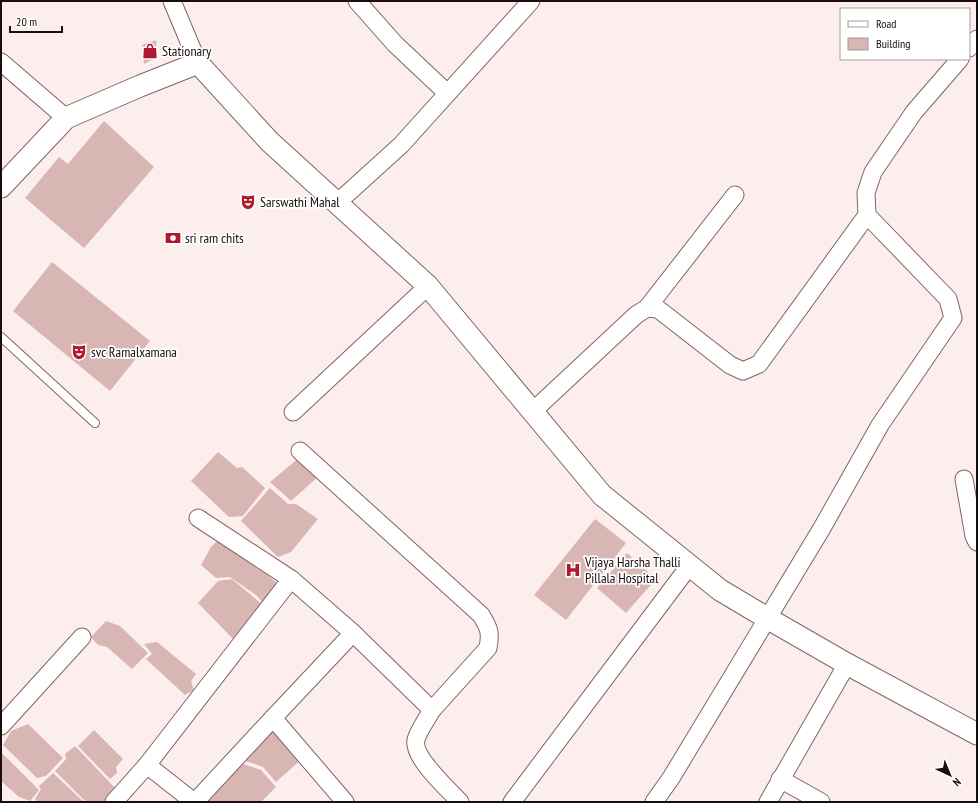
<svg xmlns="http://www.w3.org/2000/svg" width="978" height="803" font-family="'PT Sans Narrow',sans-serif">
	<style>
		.building { fill: #d8b6b4 }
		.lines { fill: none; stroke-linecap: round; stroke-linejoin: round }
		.service-casing { stroke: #836463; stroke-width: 10 }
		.minor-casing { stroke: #836463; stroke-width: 19 }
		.tertiary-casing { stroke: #836463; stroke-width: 23 }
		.service { stroke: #fff; stroke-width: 8 }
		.minor { stroke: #fff; stroke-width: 17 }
		.tertiary { stroke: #fff; stroke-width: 21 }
		.labels { text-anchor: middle; stroke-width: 3.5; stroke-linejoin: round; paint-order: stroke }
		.poi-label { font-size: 14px; fill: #190d0d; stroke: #fff; text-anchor: start }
	</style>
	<rect width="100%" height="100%" fill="#fceeed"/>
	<g class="building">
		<polygon points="156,40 157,57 144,64 142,45"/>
		<polygon points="104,121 154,167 84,248 25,198 59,157 68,164"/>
		<polygon points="52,262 150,341 110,391 13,311"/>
		<polygon points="218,452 237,468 242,467 265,488 243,516 229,517 191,481"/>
		<polygon points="301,456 321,474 291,501 270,482"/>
		<polygon points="270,488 288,504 296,504 318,519 291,552 278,557 241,521"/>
		<polygon points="595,519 626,543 566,620 534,595"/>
		<polygon points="221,537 250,559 280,586 266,606 256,595 230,577 216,578 201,565 211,547"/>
		<polygon points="627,553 656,579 626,613 597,588"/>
		<polygon points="232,579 263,605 235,641 198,603 218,581"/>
		<polygon points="106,621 120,626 148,653 132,669 107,647 98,645 91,637"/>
		<polygon points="157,642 196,674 191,681 194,690 185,695 146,659 152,654 144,644"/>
		<polygon points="28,724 63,758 46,776 37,778 3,745 11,731"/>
		<polygon points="94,730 123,759 116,767 117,773 110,779 78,746"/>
		<polygon points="266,731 282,733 303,758 276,782 263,767 243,760"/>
		<polygon points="75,746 117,790 103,802 86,802 55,771 66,759 65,754"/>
		<polygon points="1,752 39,790 30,801 19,797 1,781"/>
		<polygon points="240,763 261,770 276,787 261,802 210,802 206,798"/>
		<polygon points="53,773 84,802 38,802 35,799 41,789 39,786"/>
	</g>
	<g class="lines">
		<defs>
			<polyline id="service" points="1,337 95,423"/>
			<g id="minor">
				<polyline points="172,1 198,63"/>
				<polyline points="357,1 395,44 447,93"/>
				<polyline points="969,48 977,39"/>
				<polyline points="1,62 66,118"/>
				<polyline points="337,203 401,145 531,1"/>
				<polyline points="647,308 735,195"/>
				<polyline points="293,412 428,286"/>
				<polyline points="532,412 636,315 647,308 658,309 730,365 743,371 759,364 867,215"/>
				<path d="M300,451L481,615C489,628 491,632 488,648L432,710"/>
				<polyline points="964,479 974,536 977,542"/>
				<path d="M198,518L291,579L353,633L432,710C428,717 417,733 416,740C412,757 449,790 460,802"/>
				<polyline points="1,726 82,637"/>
				<polyline points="147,765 194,802"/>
				<polyline points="780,779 821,802"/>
				<polyline points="114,802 147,765 291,579"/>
				<polyline points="195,802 273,718"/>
				<polyline points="345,802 273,718 353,633"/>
				<polyline points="512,802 690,565"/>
				<polyline points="654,802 671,778 822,528 880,425 953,318 948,299 867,215 866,193 873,172 914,112 960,59"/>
				<polyline points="768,802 847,664"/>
			</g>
			<polyline id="tertiary" points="1,187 66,118 140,86 198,63 269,141 428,286 602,495 720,590 767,618 847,664 977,734"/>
		</defs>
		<use href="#service" class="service-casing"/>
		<use href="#minor" class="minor-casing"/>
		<use href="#tertiary" class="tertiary-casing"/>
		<use href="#service" class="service"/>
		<use href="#minor" class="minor"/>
		<use href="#tertiary" class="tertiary"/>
	</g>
	<defs>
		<symbol id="shop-bare" viewBox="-9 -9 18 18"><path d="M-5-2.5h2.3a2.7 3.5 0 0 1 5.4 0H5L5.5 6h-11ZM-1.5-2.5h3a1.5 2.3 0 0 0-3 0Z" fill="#ae1a2d" stroke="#fff" stroke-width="2.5" paint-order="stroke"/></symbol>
		<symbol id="theatre-bare" viewBox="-9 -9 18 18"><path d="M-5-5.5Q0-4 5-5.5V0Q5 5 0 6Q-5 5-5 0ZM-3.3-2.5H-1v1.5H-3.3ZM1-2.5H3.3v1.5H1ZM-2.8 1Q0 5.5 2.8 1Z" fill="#ae1a2d" stroke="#fff" stroke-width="2.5" paint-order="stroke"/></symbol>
		<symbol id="bank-bare" viewBox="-9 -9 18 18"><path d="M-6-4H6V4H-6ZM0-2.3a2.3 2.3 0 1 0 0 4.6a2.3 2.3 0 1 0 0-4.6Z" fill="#ae1a2d" stroke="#fff" stroke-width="2.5" paint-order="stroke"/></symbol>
		<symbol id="hospital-bare" viewBox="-9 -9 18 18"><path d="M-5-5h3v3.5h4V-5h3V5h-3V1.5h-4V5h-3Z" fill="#ae1a2d" stroke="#fff" stroke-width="2.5" paint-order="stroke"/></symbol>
	</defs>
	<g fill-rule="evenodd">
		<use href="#shop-bare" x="139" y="40" width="22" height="22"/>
		<use href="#theatre-bare" x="237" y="191" width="22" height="22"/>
		<use href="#bank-bare" x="162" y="227" width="22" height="22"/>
		<use href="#theatre-bare" x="68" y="341" width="22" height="22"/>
		<use href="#hospital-bare" x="562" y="559" width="22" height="22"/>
	</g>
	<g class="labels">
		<g class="poi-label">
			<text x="162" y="56">Stationary</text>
			<text x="260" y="207">Sarswathi Mahal</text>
			<text x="185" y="243">sri ram chits</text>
			<text x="91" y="357">svc Ramalxamana</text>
			<text x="585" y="567">Vijaya Harsha Thalli<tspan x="585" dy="16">Pillala Hospital</tspan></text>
		</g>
	</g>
	<rect width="978" height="803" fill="none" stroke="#190d0d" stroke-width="4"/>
	<rect x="840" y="8" width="130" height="52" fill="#ffffff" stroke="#a39e9e"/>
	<rect x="848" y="21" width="20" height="6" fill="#ffffff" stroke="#a39e9e"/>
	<text x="876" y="28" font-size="12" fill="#190d0d">Road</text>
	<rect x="848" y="38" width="20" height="12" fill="#d8b6b4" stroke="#a39e9e"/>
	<text x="876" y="48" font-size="12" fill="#190d0d">Building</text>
	<g transform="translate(950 775) rotate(136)" stroke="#ffffff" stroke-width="3" paint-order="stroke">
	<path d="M0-3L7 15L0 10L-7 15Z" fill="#190d0d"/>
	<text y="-6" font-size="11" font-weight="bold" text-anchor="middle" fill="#190d0d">N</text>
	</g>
	<path d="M10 26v6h52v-6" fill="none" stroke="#190d0d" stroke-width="2"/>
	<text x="16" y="26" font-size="12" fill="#190d0d" stroke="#ffffff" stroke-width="3" paint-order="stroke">20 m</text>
</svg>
